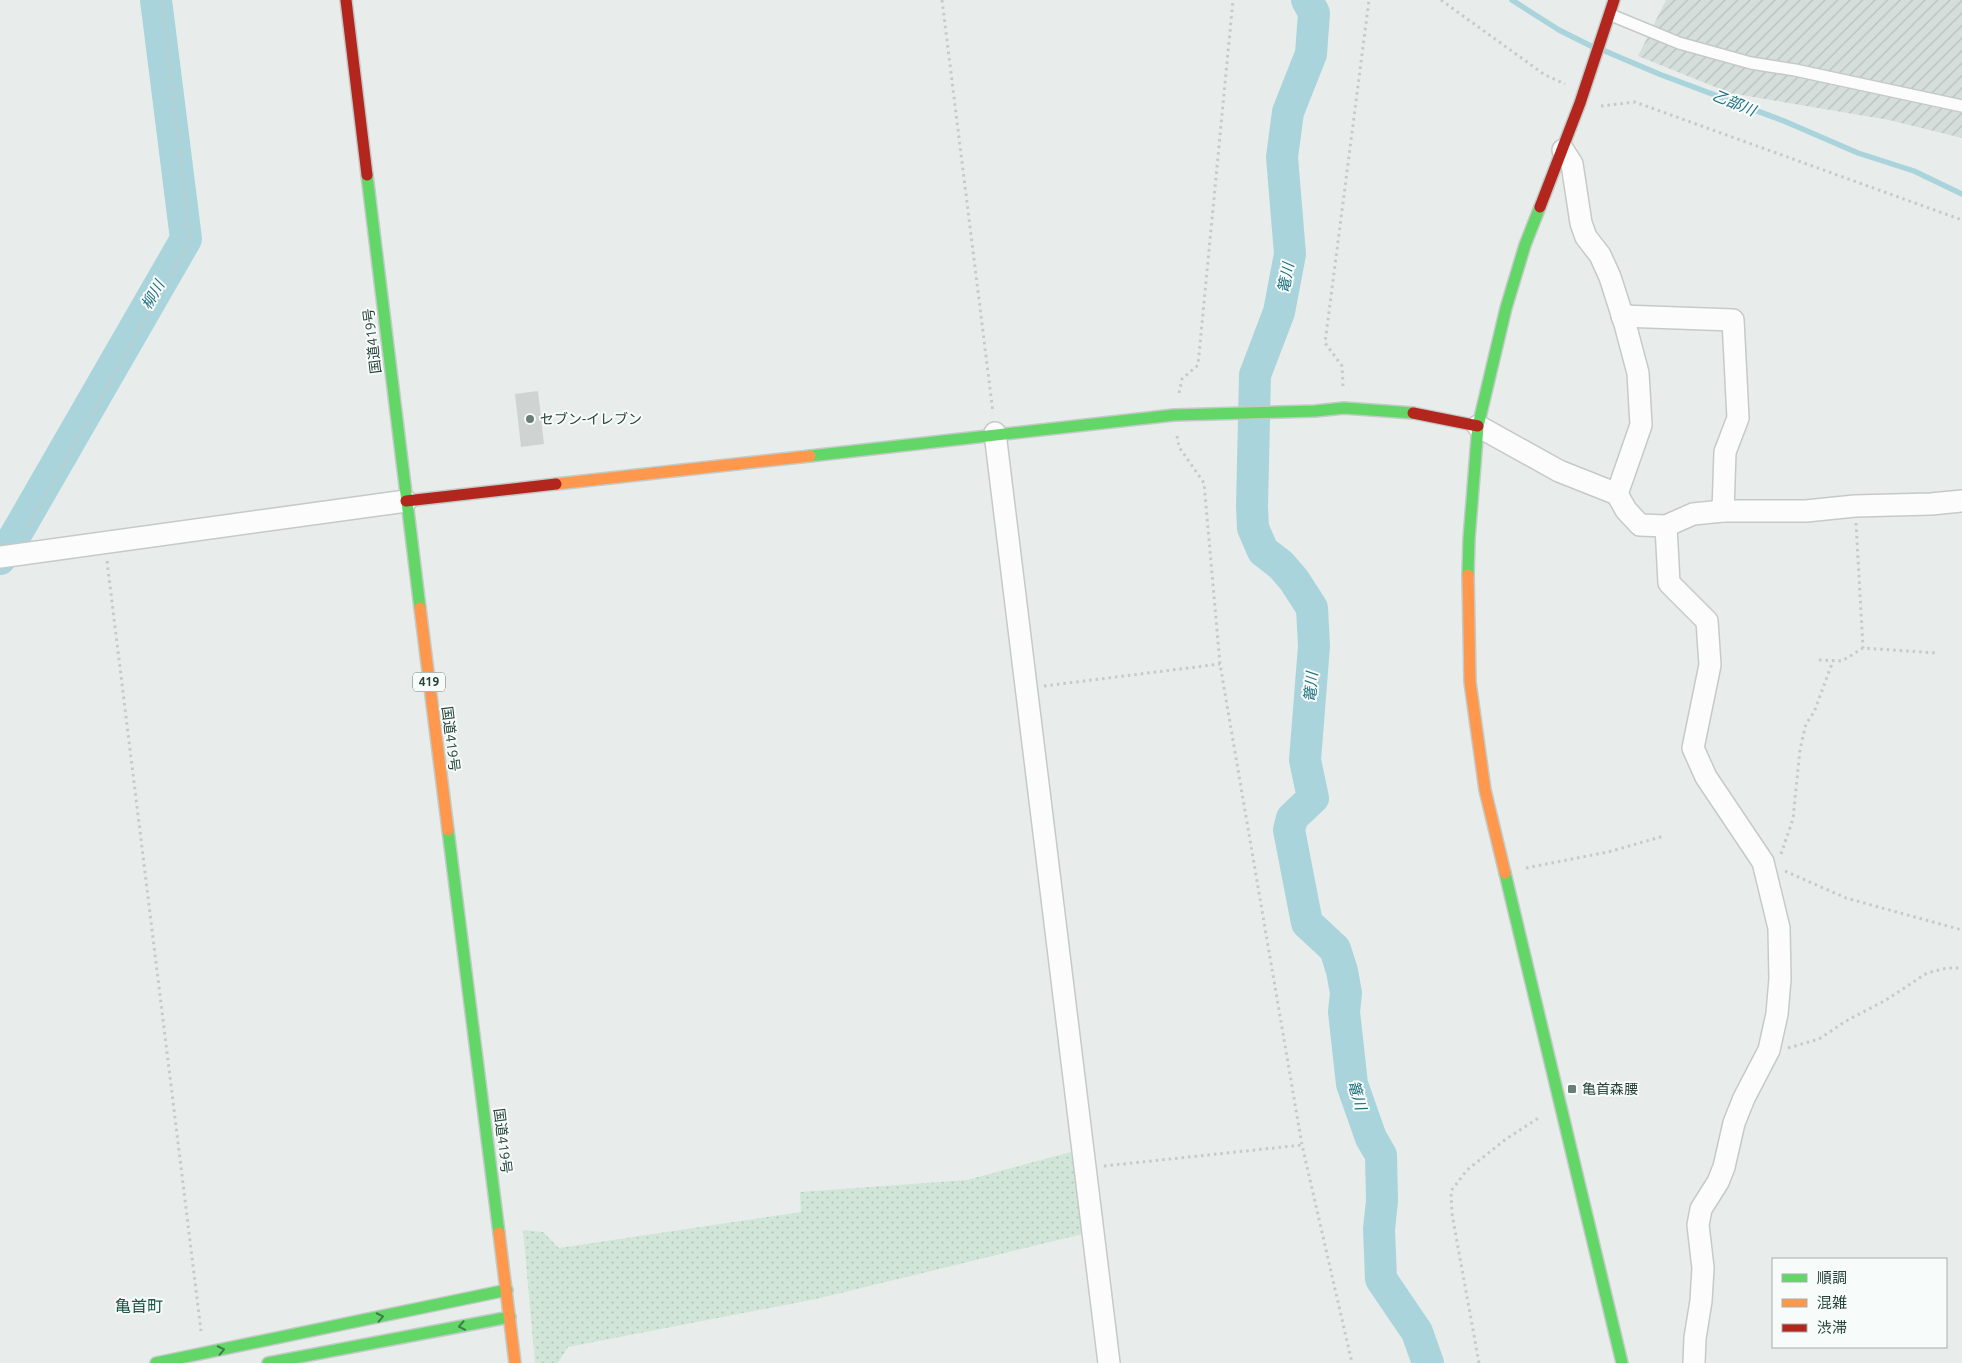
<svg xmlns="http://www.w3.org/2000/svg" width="1962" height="1363" font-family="Ubuntu,'Noto Sans JP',sans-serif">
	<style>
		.industrial { fill: url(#industrial-furrows) }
		.grass { fill: url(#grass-dots) }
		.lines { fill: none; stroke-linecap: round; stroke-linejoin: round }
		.stream { stroke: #a9d4db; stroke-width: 5.5 }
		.river { stroke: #a9d4db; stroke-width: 32 }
		.building { fill: #cfd4d2 }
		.lane-casing { stroke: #c5cac8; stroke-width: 14 }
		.street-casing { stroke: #c5cac8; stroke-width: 24 }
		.fast-casing { stroke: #c3cbc8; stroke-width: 14 }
		.slow-casing { stroke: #c3cbc8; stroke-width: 14 }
		.jam-casing { stroke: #c3cbc8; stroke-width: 14 }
		.path { stroke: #c3ccca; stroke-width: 3; stroke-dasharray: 2.5 4; stroke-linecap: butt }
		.lane { stroke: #fcfcfc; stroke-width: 11 }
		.street { stroke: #fcfcfc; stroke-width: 21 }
		.fast { stroke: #63d668; stroke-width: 11 }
		.slow { stroke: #ff974d; stroke-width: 11 }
		.jam { stroke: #b3261e; stroke-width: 11 }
		.oneway { stroke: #3d7d4c }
		.poi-dot { fill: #697e78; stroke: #f7fbf9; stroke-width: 2 }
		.labels { text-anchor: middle; stroke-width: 4; stroke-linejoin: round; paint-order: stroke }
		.shield { fill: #f7fbf9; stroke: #637a73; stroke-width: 1 }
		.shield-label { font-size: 12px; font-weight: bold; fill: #24423a }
		.street-label { font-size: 14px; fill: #24423a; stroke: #f7fbf9 }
		.poi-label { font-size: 14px; fill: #24423a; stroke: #f7fbf9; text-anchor: start }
		.water-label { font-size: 15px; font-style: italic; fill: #1c6f80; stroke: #f7fbf9 }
		.quarter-label { font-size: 16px; fill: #1f5548; stroke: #f7fbf9 }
	</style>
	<defs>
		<pattern id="industrial-furrows" width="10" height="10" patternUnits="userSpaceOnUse" patternTransform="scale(1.25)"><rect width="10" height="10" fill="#d6dedb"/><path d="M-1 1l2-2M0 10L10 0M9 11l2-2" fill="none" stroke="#b8c0bd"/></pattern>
		<pattern id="grass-dots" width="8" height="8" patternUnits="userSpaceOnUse" patternTransform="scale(1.25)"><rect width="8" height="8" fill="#d1e6d8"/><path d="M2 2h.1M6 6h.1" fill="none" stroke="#b3c6ba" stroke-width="1.8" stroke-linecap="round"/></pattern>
	</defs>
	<rect width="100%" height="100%" fill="#e8edeb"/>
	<polygon class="industrial" points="1666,0 1962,0 1962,138 1889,120 1730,93 1638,56"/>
	<polygon class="grass" points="1078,1150 1087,1233 816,1299 568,1347 558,1363 535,1363 523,1230 543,1232 559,1248 801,1212 800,1192 967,1180"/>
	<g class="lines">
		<g class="stream">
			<polyline points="1512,0 1559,30 1591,46"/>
			<polyline points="1605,51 1659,74 1784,121 1858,153 1914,171 1962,194"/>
		</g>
		<g class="river">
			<polyline points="1307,0 1314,13 1311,54 1288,112 1282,157 1290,254 1279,312 1255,375 1252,506 1253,528 1263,551 1281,565 1294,580 1312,608 1314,646 1305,760 1313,798 1292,818 1289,830 1307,923 1335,949 1342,971 1346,993 1344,1012 1352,1084 1371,1138 1381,1155 1382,1201 1379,1229 1381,1279 1417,1332 1428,1363"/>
			<polyline points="0,559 15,536 186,239 156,0"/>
		</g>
	</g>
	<polygon class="building" points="538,391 544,444 521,447 515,394"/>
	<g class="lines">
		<defs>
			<polyline id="lane" points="1611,15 1679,43 1751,63 1795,70 1962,106"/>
			<g id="street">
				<polyline points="1563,150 1572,164 1581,223 1586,237 1600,255 1610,277 1625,324 1638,373 1641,425 1617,494"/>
				<polyline points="1622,316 1733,320 1738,418 1725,452 1723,511"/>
				<polyline points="1478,426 1559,471 1617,494 1626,510 1640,525 1666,526 1693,514 1723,511 1806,511 1855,506 1931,504 1962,501"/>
				<polyline points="995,433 1109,1363"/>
				<polyline points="1666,526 1669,583 1707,621 1710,665 1693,748 1706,777 1763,862 1779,928 1780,979 1777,1014 1769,1050 1744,1098 1734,1123 1724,1167 1718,1182 1701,1209 1698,1225 1703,1268 1701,1301 1695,1338 1694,1363"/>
				<polyline points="0,557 406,501"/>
			</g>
			<g id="fast">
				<polyline points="367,175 420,608"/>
				<polyline points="810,456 1174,415 1315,411 1344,408 1413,413"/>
				<polyline points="1468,575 1469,539 1478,426 1506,308 1525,245 1540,207"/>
				<polyline points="448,830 499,1233"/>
				<polyline points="1505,873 1622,1363"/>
				<polyline points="156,1363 507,1290"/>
				<polyline points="268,1363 510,1317"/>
			</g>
			<g id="slow">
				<polyline points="556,484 810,456"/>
				<polyline points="1468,575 1470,682 1485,790 1505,873"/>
				<polyline points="420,608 448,830"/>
				<polyline points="499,1233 515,1363"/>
			</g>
			<g id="jam">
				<polyline points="346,0 367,175"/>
				<polyline points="1540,207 1580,103 1614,0"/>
				<polyline points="1413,413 1478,426"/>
				<polyline points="406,501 556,484"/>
			</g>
		</defs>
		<use href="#lane" class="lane-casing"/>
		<use href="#street" class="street-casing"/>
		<use href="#fast" class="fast-casing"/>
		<use href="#slow" class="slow-casing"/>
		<use href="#jam" class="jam-casing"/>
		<g class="path">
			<polyline points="942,0 993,413"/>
			<polyline points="1441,0 1545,75 1565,84"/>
			<polyline points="1601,106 1635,102 1962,220"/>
			<polyline points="1343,386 1342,366 1325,343 1369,0"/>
			<polyline points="1179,393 1182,379 1198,365 1233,0"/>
			<polyline points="1177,436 1179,447 1204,483 1220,664 1302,1145 1352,1363"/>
			<polyline points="1856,523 1863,648"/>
			<polyline points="24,534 190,241 162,0"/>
			<polyline points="107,561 201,1331"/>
			<polyline points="1819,660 1842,661 1863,648 1937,653"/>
			<polyline points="1044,686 1220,664"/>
			<polyline points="1781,854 1793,819 1800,749 1806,724 1814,712 1833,661"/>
			<polyline points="1526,868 1608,852 1664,836"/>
			<polyline points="1785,871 1846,898 1962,930"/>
			<polyline points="1788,1048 1819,1039 1846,1021 1886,1000 1927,973 1947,968 1962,968"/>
			<polyline points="1104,1166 1302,1145"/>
			<polyline points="1479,1363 1452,1214 1451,1191 1467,1170 1506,1139 1540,1117"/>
		</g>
		<use href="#lane" class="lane"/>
		<use href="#street" class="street"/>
		<use href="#fast" class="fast"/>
		<use href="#slow" class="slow"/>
		<use href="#jam" class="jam"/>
	</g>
	<defs><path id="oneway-chevron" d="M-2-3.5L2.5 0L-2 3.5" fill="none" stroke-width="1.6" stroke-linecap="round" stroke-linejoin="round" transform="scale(1.25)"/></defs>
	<g class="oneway">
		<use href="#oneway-chevron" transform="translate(380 1317) rotate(-12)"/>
		<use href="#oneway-chevron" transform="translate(462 1326) rotate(169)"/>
		<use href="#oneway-chevron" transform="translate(221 1350) rotate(-12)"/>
	</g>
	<g class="poi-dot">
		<circle cx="530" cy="419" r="5"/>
		<rect x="1567" y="1084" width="10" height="10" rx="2.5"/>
	</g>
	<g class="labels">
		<rect class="shield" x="413" y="672.5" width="32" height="19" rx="4"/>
		<g class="shield-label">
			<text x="429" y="686">419</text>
		</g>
		<g class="street-label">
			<text transform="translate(372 341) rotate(-97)" y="5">国道419号</text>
			<text transform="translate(451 739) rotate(83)" y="5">国道419号</text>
			<text transform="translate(503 1141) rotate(83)" y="5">国道419号</text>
		</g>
		<g class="poi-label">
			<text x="540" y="424">セブン-イレブン</text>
			<text x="1582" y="1094">亀首森腰</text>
		</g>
		<g class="water-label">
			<text transform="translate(1734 103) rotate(22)" y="5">乙部川</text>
			<text transform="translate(1286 278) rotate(-80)" y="5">篭川</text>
			<text transform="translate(153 295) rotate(-60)" y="5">柳川</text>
			<text transform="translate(1311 687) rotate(-85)" y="5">篭川</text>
			<text transform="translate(1357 1095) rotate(74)" y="5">篭川</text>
		</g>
		<g class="quarter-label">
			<text x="139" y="1312">亀首町</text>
		</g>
	</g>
	<rect x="1772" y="1258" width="175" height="90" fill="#f7fbf9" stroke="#a3b1ad"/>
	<rect x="1782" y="1274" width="25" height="8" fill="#63d668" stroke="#a3b1ad"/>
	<text x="1817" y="1283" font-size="15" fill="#24423a">順調</text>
	<rect x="1782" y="1299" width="25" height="8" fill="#ff974d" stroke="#a3b1ad"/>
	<text x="1817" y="1308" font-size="15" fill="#24423a">混雑</text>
	<rect x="1782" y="1324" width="25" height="8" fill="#b3261e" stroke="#a3b1ad"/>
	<text x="1817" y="1333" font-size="15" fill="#24423a">渋滞</text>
</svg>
